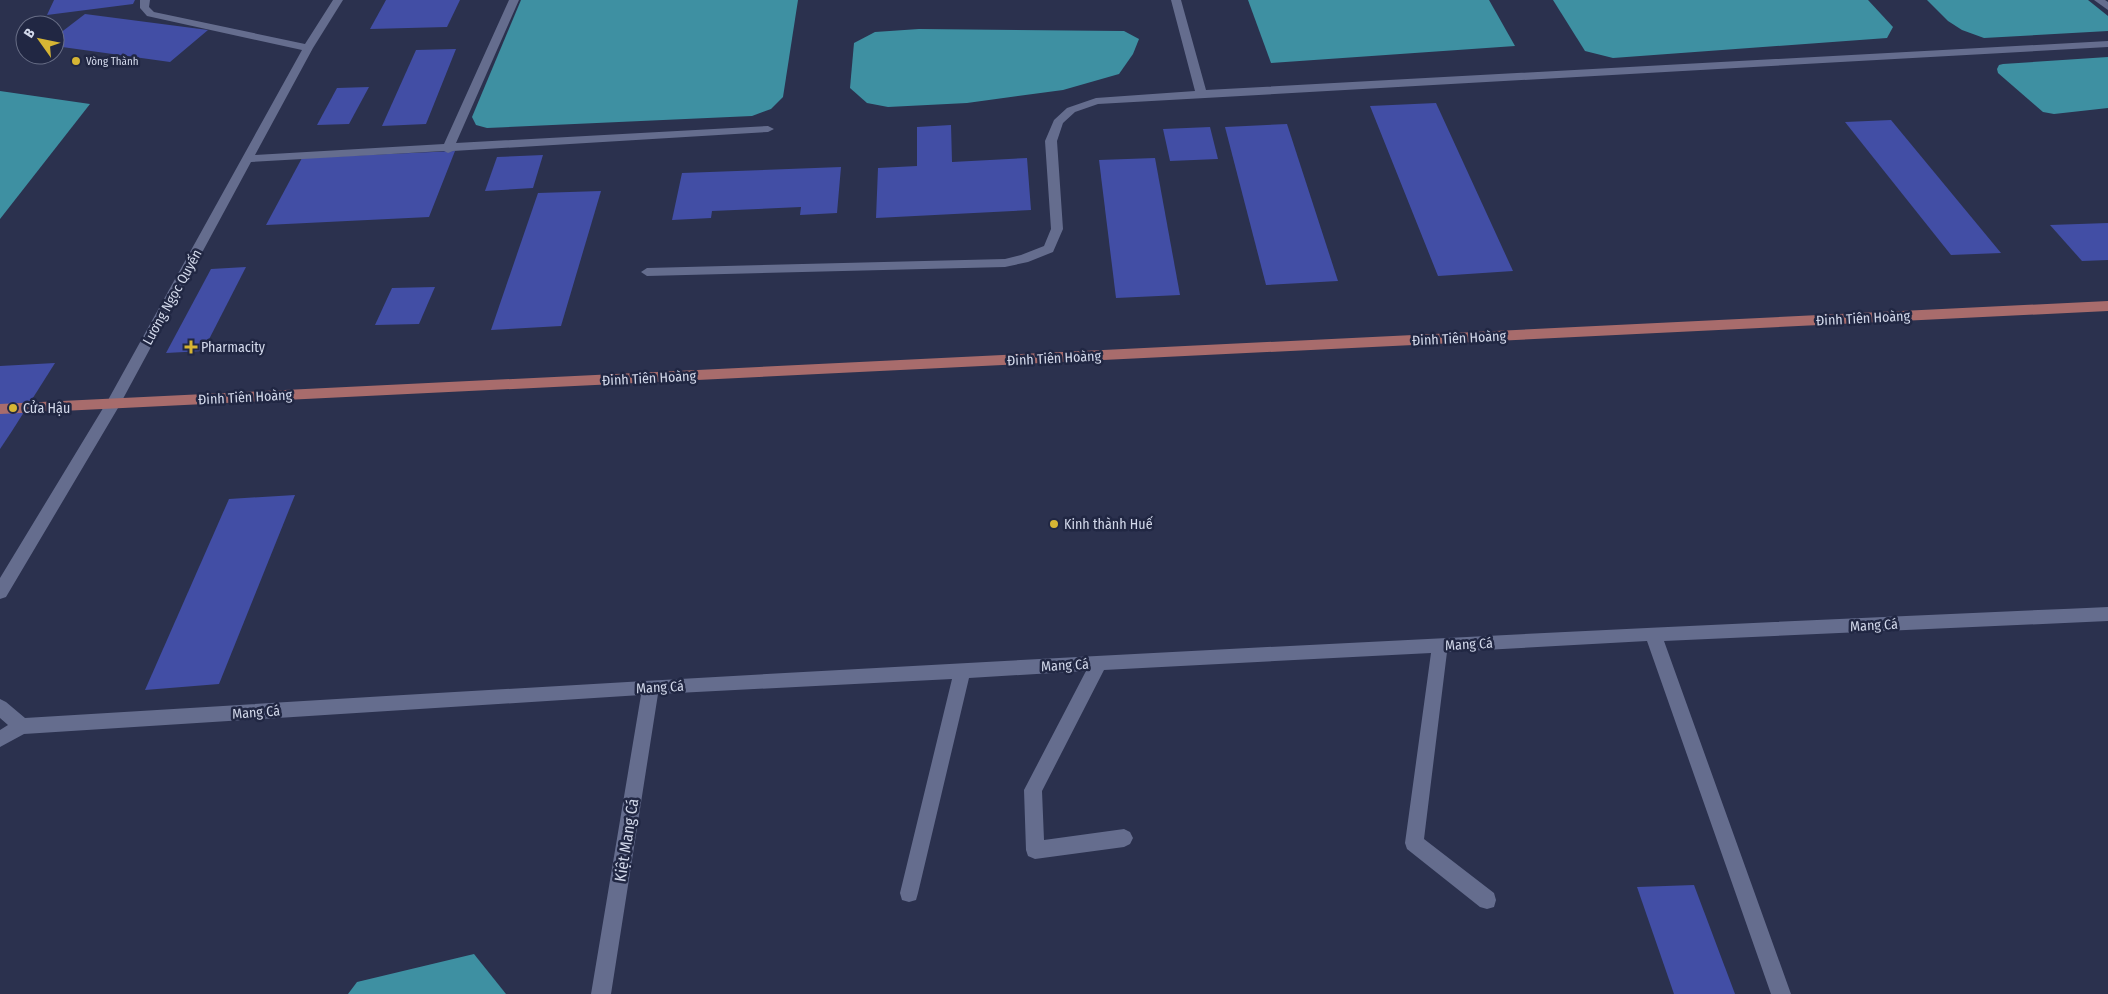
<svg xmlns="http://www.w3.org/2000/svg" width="2108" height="994" font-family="'Fira Sans Condensed',sans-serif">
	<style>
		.water { fill: #3e90a2 }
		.building { fill: #424ea5 }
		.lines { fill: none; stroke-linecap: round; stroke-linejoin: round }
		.minor { fill: #656d8e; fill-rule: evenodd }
		.major { fill: #a86c6c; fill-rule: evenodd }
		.poi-dot { fill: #d6b534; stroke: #212743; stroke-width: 2 }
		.labels { text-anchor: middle; stroke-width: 5; stroke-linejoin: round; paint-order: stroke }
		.far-poi-label { font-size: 11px; fill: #d2d8ea; stroke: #212743; text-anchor: start }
		.street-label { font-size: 14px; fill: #d2d8ea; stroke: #212743 }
		.poi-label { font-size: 14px; fill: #d2d8ea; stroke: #212743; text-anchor: start }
		.near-street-label { font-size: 16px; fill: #d2d8ea; stroke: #212743 }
	</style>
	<rect width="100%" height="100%" fill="#2b314e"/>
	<g class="water">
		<polygon points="521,0 798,0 783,97 771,109 752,116 487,128 476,125 472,117"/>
		<polygon points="1248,0 1489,0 1515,46 1271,63"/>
		<polygon points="1553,0 1868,0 1893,27 1887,38 1613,58 1585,51"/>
		<polygon points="1927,0 2088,0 2108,16 2108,31 1984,38 1962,30 1948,21"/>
		<polygon points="919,29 1124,31 1139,39 1133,54 1119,74 1063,90 967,103 888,107 867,103 850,88 854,43 875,32"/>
		<polygon points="2108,57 2108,108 2054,114 2043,112 1998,73 1997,69 1999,65 2003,64"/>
		<polygon points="0,91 90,104 0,219"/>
		<polygon points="474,954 506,994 348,994 357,982"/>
	</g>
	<g class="building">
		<polygon points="54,0 135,0 133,4 47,15"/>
		<polygon points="386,0 460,0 447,27 370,29"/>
		<polygon points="85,14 208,30 170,62 55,46 55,37"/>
		<polygon points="456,49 426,124 382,126 416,50"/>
		<polygon points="369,87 349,124 317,125 337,88"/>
		<polygon points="1436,103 1513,271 1438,276 1370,106"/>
		<polygon points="1891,120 2001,253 1951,255 1845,122"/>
		<polygon points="1287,124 1338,281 1266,285 1225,127"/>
		<polygon points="951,125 952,162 1027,158 1031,210 876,218 878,168 917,166 917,127"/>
		<polygon points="1210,127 1218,159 1170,161 1163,129"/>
		<polygon points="455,151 429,217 266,225 302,158"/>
		<polygon points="543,155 533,188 485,191 497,157"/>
		<polygon points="1155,158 1180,295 1116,298 1099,160"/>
		<polygon points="841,167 837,213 800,215 801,207 712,211 711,218 672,220 682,173"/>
		<polygon points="601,191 561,326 491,330 538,193"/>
		<polygon points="2108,223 2108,260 2082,261 2050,225"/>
		<polygon points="246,267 203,351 166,353 211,269"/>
		<polygon points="435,287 419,324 375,325 392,288"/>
		<polygon points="55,363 12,431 0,449 0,366"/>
		<polygon points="295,495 219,684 145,690 229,499"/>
		<polygon points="1694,885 1735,994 1674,994 1637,887"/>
	</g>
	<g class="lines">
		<g class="minor">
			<polygon points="140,0 150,0 149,7 154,12 305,44 333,0 343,0 313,48 255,155 444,144 509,0 519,0 456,143 768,126 774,129 768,132 453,151 448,153 444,151 251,162 118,408 6,597 0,599 0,578 108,400 302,50 147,16 140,8"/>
			<polygon points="1171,0 1181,0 1206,90 2108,41 2108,47 1098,104 1075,112 1063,123 1057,141 1063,229 1053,252 1028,262 1005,267 647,276 641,272 647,268 1005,259 1021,255 1044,246 1051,229 1045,141 1054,120 1067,108 1096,98 1195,91"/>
			<polygon points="2094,0 2105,0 2108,2 2108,10"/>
			<path d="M2108,607V621L1664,641L1791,994H1771L1647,641L1447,652L1424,839L1494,893L1496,900L1494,907L1487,909L1480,907L1407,849L1405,843L1431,653L1104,670L1042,791L1044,840L1124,829L1130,832L1133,838L1130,844L1124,847L1035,859L1028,856L1026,850L1024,790L1086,671L969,678L918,893L916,900L909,902L902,900L900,893L952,679L658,694L611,994H591L641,695L24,734L0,747V730L8,725L0,718V699L6,702L25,718C719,675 1413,637 2108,607Z"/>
		</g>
		<polygon class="major" points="2108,301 2108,311 0,414 0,404"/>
	</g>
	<g class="poi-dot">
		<circle cx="76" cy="61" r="5"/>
		<path d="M188.5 339.5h5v5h5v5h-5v5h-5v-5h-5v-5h5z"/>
		<circle cx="13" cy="408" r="5"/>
		<circle cx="1054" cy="524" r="5"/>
	</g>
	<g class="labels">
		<g class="far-poi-label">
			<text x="86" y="65">Vòng Thành</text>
		</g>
		<g class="street-label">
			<text transform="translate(172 297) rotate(-61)" y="5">Lương Ngọc Quyến</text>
			<text transform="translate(1863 318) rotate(-3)" y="5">Đinh Tiên Hoàng</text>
			<text transform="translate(1459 338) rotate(-3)" y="5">Đinh Tiên Hoàng</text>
			<text transform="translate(1054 358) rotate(-3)" y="5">Đinh Tiên Hoàng</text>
			<text transform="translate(649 378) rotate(-3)" y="5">Đinh Tiên Hoàng</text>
			<text transform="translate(245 397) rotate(-3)" y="5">Đinh Tiên Hoàng</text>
			<text transform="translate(1874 625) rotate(-3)" y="5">Mang Cá</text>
			<text transform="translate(1469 644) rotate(-3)" y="5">Mang Cá</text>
			<text transform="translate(1065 665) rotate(-3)" y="5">Mang Cá</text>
			<text transform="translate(660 687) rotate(-3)" y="5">Mang Cá</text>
			<text transform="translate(256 712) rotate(-4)" y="5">Mang Cá</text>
		</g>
		<g class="poi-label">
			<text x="201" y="352">Pharmacity</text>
			<text x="23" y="413">Cửa Hậu</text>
			<text x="1064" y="529">Kinh thành Huế</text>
		</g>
		<g class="near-street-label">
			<text transform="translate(626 840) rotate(-81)" y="6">Kiệt Mang Cá</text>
		</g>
	</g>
	<g transform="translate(40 40) rotate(303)"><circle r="24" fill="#212743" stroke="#686e86"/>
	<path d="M0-4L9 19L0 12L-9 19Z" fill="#d6b534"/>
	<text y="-8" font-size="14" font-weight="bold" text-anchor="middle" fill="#d2d8ea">B</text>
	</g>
</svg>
